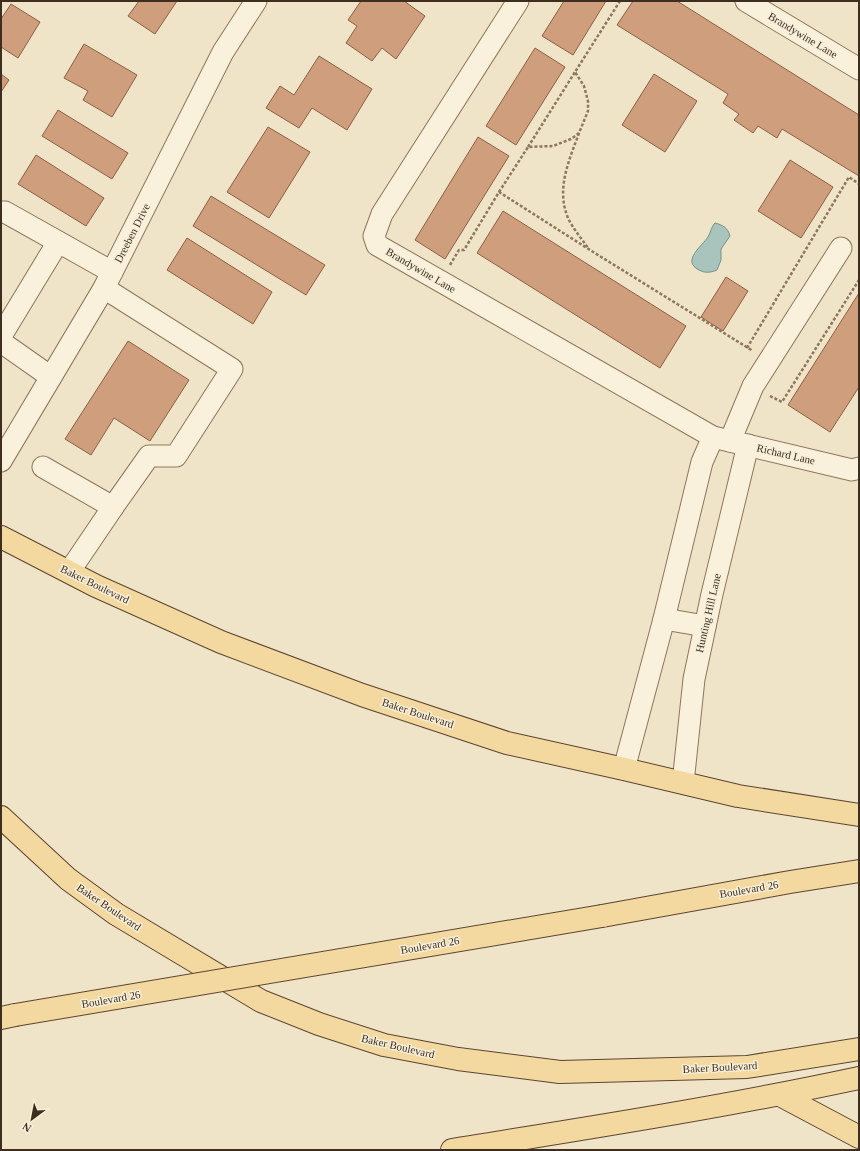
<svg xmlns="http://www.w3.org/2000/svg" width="860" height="1151" font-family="'Times New Roman',serif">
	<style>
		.water { fill: #a9c4bc; stroke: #6f938a }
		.building { fill: #cf9f7d; stroke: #8d5f41 }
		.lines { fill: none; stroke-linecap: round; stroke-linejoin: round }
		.minor-casing { stroke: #8d765c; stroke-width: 23 }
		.major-casing { stroke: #5b4430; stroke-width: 24 }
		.path { stroke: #8d765c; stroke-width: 2.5; stroke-dasharray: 3 2; stroke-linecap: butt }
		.minor { stroke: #faf1dc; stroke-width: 21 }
		.major { stroke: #f3d9a0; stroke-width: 22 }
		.major-bridge-casing { stroke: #5b4430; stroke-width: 24; stroke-linecap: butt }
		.major-bridge { stroke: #f3d9a0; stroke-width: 22 }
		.labels { text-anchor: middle; stroke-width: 3; stroke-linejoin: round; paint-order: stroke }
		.street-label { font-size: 11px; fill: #3d2e20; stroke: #f7eed8 }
	</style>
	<rect width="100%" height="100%" fill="#f0e4c8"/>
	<path class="water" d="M715,223C723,225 728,228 730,236L721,249V260L717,270C710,273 705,273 699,270C681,261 702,246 708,237C711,232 711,227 715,223Z"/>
	<g class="building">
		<polygon points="139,1 177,1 155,34 128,16"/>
		<polygon points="361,1 404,1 425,16 396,59 382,48 372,61 346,43 357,26 348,20"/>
		<polygon points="564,1 606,1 573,55 542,36"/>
		<polygon points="633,1 677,1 859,115 859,176 782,129 777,138 758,126 753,133 734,120 739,114 723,103 728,94 617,25"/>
		<polygon points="11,4 40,22 18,58 1,47 1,19"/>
		<polygon points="84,44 137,75 112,117 83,100 88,91 64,78"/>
		<polygon points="535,48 565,67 516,145 486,126"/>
		<polygon points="319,56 372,89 347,130 312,108 299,128 266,108 280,86 294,95"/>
		<polygon points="1,74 9,80 1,92"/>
		<polygon points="654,74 697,101 665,152 622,125"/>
		<polygon points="58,110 128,153 112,179 42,136"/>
		<polygon points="268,127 310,152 269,218 227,192"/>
		<polygon points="478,137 509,156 445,259 415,240"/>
		<polygon points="36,155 104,198 86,226 18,184"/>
		<polygon points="790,160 833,187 801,238 758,211"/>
		<polygon points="211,196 325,265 306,295 193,226"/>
		<polygon points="503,211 686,326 660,368 477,253"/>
		<polygon points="187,238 272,292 253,324 167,270"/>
		<polygon points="726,277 748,291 723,331 701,317"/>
		<polygon points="859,293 859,387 830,432 788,405"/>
		<polygon points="128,341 189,380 150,441 114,418 91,455 65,439"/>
	</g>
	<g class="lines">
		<defs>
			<g id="minor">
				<polyline points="518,1 382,214 374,236 377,245 713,437 852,470 859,468"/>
				<polyline points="746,1 859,69"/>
				<polyline points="1,212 5,212 112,272"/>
				<polyline points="104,288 232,369 176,456 149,456 113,507"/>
				<polyline points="1,336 58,242"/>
				<polyline points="1,342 51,377"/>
				<polyline points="730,441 753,386 841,248"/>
				<polyline points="1,461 104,288 223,52 256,1"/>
				<polyline points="43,467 113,507 69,572"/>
				<polyline points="664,619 705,626"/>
				<polyline points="624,769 664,619 702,462 713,437"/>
				<polyline points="683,783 694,679 712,594 748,445"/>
			</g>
			<g id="major">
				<polyline points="1,537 96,586 221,642 362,695 507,743 624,769 738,796 859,815"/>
				<polyline points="1,817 68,879 116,914 261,1001 319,1024 384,1045 458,1059 560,1072 747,1067 859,1049"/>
				<polyline points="602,916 790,882 859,871"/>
				<polyline points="1,1018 15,1015"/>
				<polyline points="780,1095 859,1137"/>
				<path d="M452,1150C588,1128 724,1107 859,1078"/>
			</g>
		</defs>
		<use href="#minor" class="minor-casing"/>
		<use href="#major" class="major-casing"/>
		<g class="path">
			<path d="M579,133C569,161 555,190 569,220C574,230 582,239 588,248"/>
			<polyline points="528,147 575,72"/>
			<polyline points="499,192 528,147 553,146 571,139 579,133 588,111 588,101 584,86 575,72 620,1"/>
			<polyline points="450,265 459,250 464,250 499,192 590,250 753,351"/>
			<polyline points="747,348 849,177 859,184"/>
			<polyline points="770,396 782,402 859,280"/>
		</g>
		<use href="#minor" class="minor"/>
		<use href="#major" class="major"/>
		<defs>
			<polyline id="major-bridge" points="15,1015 602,916"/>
		</defs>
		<use href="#major-bridge" class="major-bridge-casing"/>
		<use href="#major-bridge" class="major-bridge"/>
	</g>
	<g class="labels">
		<g class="street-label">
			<text transform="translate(803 35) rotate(31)" y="4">Brandywine Lane</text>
			<text transform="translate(132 233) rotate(-63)" y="4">Dreeben Drive</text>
			<text transform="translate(421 270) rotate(30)" y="4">Brandywine Lane</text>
			<text transform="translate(786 454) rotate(13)" y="4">Richard Lane</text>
			<text transform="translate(95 584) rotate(26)" y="4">Baker Boulevard</text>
			<text transform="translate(708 613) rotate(-77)" y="4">Hunting Hill Lane</text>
			<text transform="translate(418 713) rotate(18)" y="4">Baker Boulevard</text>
			<text transform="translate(749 889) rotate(-10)" y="4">Boulevard 26</text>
			<text transform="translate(109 907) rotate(34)" y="4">Baker Boulevard</text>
			<text transform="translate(430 945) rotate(-10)" y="4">Boulevard 26</text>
			<text transform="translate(111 999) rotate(-10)" y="4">Boulevard 26</text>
			<text transform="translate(398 1046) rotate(13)" y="4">Baker Boulevard</text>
			<text transform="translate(720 1067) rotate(-3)" y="4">Baker Boulevard</text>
		</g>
	</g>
	<rect width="860" height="1151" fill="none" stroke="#3d2e20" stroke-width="4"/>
	<g transform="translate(32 1119) rotate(212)" stroke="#f7eed8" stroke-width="3" paint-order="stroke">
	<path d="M0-3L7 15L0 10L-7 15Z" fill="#3d2e20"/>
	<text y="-6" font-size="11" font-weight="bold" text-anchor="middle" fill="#3d2e20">N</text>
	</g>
</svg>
